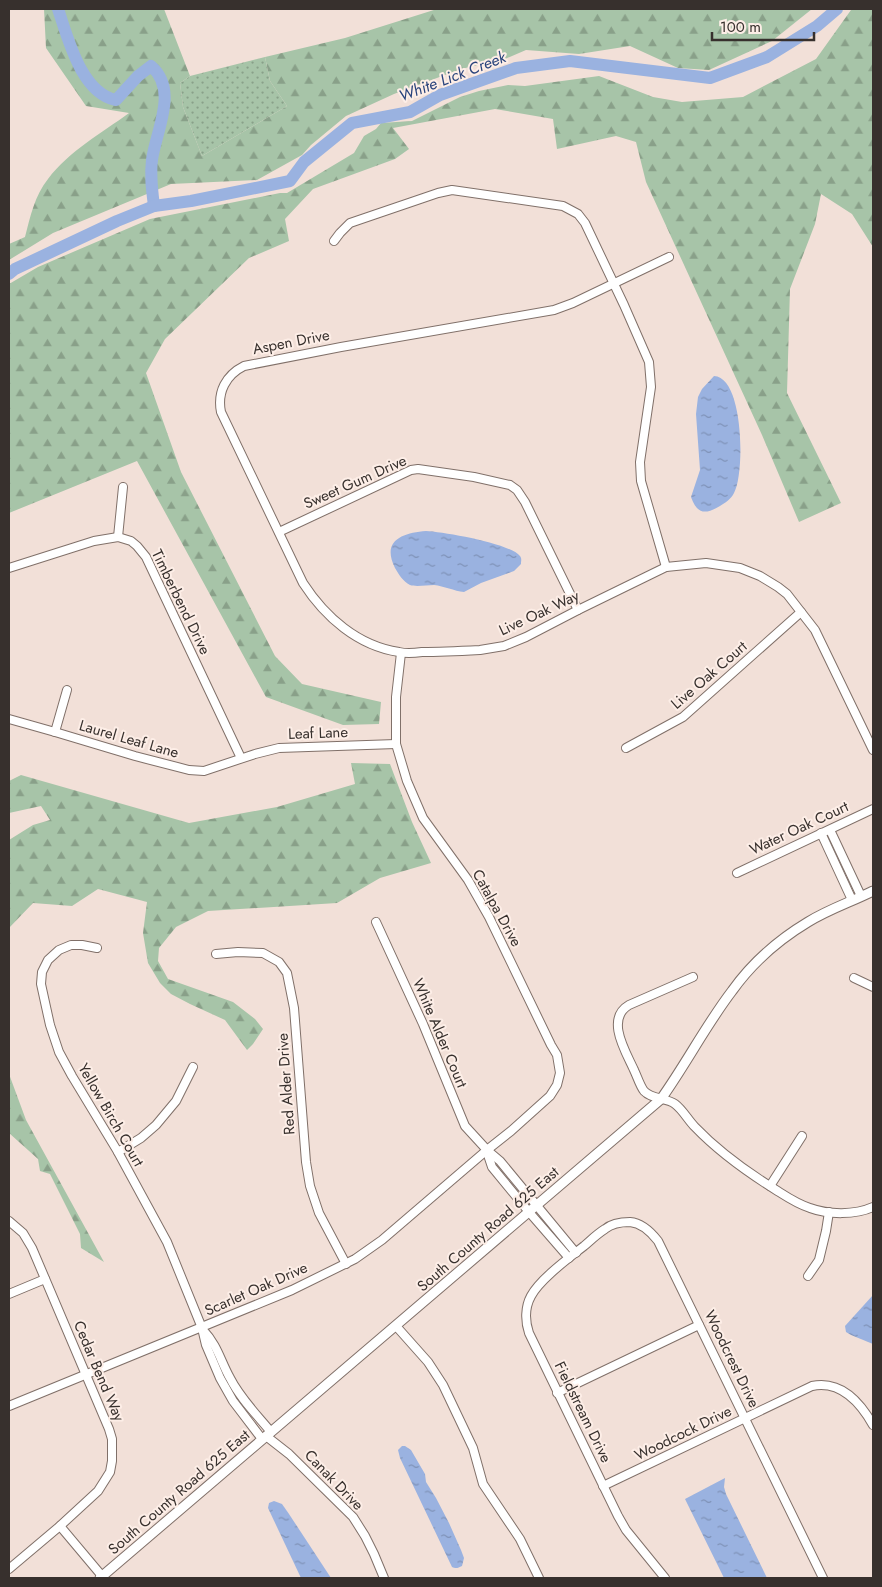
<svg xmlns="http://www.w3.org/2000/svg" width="882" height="1587" font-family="Jost,sans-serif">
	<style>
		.grass { fill: url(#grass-dots) }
		.forest { fill: url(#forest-firs) }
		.water { fill: url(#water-ripples) }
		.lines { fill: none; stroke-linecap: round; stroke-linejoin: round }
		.river { stroke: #9ab2e0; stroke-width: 12 }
		.minor-casing { stroke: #807069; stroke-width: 10 }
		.tertiary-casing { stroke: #807069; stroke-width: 11 }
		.minor { stroke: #fff; stroke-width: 8 }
		.tertiary { stroke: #fff; stroke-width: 9 }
		.labels { text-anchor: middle; stroke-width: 4; stroke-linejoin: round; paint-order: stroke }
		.street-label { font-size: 15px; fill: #37302d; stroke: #fdeee7 }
		.water-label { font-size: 16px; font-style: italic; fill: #29437c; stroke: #fdeee7 }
	</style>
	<defs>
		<pattern id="grass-dots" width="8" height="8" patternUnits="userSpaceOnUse" patternTransform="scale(1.25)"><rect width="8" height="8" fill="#a7c4a8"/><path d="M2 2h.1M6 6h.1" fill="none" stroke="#89a089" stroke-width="1.8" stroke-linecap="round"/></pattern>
		<pattern id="forest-firs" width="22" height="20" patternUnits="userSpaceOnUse" patternTransform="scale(1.25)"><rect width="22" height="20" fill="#a7c4a8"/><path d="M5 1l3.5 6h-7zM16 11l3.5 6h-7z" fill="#89a089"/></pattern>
		<pattern id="water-ripples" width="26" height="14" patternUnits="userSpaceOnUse" patternTransform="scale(1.25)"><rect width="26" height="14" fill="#9ab2e0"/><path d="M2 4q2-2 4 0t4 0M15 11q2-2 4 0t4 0" fill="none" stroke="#7e91b6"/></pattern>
	</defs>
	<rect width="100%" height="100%" fill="#f2e0d8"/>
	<polygon class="grass" points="265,57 270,81 287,106 202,156 183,107 180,83 190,76"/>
	<g class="forest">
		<path d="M44,9H164L190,76L180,83L183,107L202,156L287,106L270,81L265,57L345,38L437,9H812L772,41L709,70L678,68L630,46L579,54L526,50L505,59L461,69L394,94L346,116L311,145L302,155L257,180L171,184L53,233L9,260V244L25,237C30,217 35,195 48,179C69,151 102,133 129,113L86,106L46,48Z"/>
		<polygon points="858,9 873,9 873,247 852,214 821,194 815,224 790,289 787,393 841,503 799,522 762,435 646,182 636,142 616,136 557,149 553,119 495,109 393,128 409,149 395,159 313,189 285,219 289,241 249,258 165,339 146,373 181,472 275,656 302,684 381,702 379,724 343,725 266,697 137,461 9,513 9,284 38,267 150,219 280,193 287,193 354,153 364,136 376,129 381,123 412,121 460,97 479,91 508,85 525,86 599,76 653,97 682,102 743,97 816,59 851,10"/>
		<polygon points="351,763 390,764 412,822 431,863 380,878 337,903 208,911 176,927 159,948 158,961 168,979 233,1002 255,1019 263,1029 253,1044 247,1050 225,1020 190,1004 171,994 160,983 148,963 143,933 147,902 98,889 72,906 33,903 9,928 9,840 33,825 50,820 41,806 9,813 9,781 21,775 189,823 277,807 355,784"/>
		<polygon points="9,1074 26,1120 104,1262 81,1248 80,1234 50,1174 40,1171 38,1159 9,1133"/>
	</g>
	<g class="water">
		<path d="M714,376C744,377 745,474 734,493C731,499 725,503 720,506C705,515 697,514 691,497L700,470L696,414L698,397L702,389Z"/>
		<path d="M426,531C444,532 509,543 520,556C522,559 521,560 521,564L514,571L481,583L464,592C454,591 444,586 434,585C427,585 416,587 410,585C403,581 399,575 395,568C381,540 403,533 426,531Z"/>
		<polygon points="873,1295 873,1344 851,1335 846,1332 845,1326"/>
		<path d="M402,1446H405L411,1450L425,1474L426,1482L436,1498L449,1523L461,1550L464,1558L462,1566C458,1568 456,1569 452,1567L400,1458L398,1450Z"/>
		<polygon points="725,1478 724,1487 726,1494 767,1578 724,1578 685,1499"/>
		<polygon points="274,1501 282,1504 289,1514 331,1578 301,1578 268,1508 269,1503"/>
	</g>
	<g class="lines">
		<g class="river">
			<path d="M58,9C68,38 81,93 116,100L138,76L151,66C179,90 156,130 152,160C150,176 152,190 154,206"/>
			<polyline points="9,274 15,269 117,221 154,206 191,201 290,181 304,162 352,123 410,112 440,95 516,68 570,61 710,78 767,57 817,26 837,9"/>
		</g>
		<defs>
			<g id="minor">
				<polyline points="334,241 340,233 350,223 438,193 452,190 563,206 578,214 585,223 624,305 649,362 651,387 640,462 641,481 666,567"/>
				<path d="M669,257L573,303L554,310L341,347L244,366C226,375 217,392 221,412L303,583C325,617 358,646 399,652C407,654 415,653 422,652C442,652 461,651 480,650L504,646L526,637L578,610L666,567L706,563L740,568L760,576L778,587L787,594L815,630L873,750"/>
				<polyline points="279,532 411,470 418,469 474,477 510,485 517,490 525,502 578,610"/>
				<polyline points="118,537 123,487"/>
				<polyline points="9,568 94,541 118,537 131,541 137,546 146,557 241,758"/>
				<polyline points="9,719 55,732 135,756 189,770 204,771 255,754 279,748 396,744"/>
				<polyline points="55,732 67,690"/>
				<polyline points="626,748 683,717 801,612"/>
				<polyline points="830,830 861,896"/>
				<polyline points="821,833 852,900"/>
				<polyline points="737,873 873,809"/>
				<polyline points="376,922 423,1024 465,1126 487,1150 500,1161 576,1253"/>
				<polyline points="97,948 82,945 71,945 59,950 48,960 42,972 41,984 50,1025 59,1052 72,1076 118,1152 167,1242 202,1328 206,1345 220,1378 233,1401 262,1439"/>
				<polyline points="216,954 238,952 263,953 279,962 287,973 294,1008 306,1162 310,1186 319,1213 346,1264"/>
				<path d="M693,977L629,1005C605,1019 626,1052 634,1070C637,1076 640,1086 644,1091C651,1099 667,1098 675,1104C683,1110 688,1120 695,1127C719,1152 747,1172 776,1190C787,1197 797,1204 810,1208C829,1215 855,1215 873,1207"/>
				<polyline points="854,978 873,987"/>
				<polyline points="118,1152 141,1138 156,1125 176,1101 193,1067"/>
				<polyline points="487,1152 492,1167 529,1212 569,1258"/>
				<polyline points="770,1186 802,1136"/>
				<polyline points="9,1221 23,1233 32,1248 109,1429 112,1439 112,1461 110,1472 98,1491 60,1526 9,1569"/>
				<polyline points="808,1276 819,1260 826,1231 829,1212"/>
				<polyline points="9,1294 45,1279"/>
				<polyline points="396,1326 428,1362 443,1385 473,1448 483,1484 520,1539 539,1578"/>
				<path d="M203,1330C218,1346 220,1360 230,1378C240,1398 257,1415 271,1432"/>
				<polyline points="557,1393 699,1325"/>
				<polyline points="9,1406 292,1290 355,1259 382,1240 487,1150 511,1131 550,1096 557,1085 560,1073 557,1055 551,1045 489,917 468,880 423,818 407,781 396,744 396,697 401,653"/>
				<polyline points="266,1436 289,1454 353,1517 365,1536 374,1554 384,1578"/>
				<path d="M603,1486L812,1386C841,1380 860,1402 873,1425"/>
				<polyline points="60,1526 102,1576"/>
				<path d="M665,1578L626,1530L618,1516L529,1333C525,1321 525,1307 531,1296C540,1279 569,1258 584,1246C591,1240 597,1234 605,1229C611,1224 622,1222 630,1222C642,1223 651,1232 658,1241L823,1578"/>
			</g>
			<path id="tertiary" d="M100,1578L661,1099C686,1064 706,1025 732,991C752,963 778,940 808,922C829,909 851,902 873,891"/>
		</defs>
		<use href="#minor" class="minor-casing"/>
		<use href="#tertiary" class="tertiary-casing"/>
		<use href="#minor" class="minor"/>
		<use href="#tertiary" class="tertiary"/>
	</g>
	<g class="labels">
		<g class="street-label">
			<text transform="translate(291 342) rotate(-11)" y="5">Aspen Drive</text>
			<text transform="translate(355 482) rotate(-24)" y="5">Sweet Gum Drive</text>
			<text transform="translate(181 602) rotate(64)" y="5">Timberbend Drive</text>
			<text transform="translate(539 613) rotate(-25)" y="5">Live Oak Way</text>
			<text transform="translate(709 675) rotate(-41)" y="5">Live Oak Court</text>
			<text transform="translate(318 733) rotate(-2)" y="5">Leaf Lane</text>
			<text transform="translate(129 739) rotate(16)" y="5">Laurel Leaf Lane</text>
			<text transform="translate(799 828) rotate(-25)" y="5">Water Oak Court</text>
			<text transform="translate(497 908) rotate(61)" y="5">Catalpa Drive</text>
			<text transform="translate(440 1033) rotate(67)" y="5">White Alder Court</text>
			<text transform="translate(286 1084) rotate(-94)" y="5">Red Alder Drive</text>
			<text transform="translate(111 1115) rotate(60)" y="5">Yellow Birch Court</text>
			<text transform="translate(488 1229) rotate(-41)" y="5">South County Road 625 East</text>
			<text transform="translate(256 1289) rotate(-24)" y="5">Scarlet Oak Drive</text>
			<text transform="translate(732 1359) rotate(64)" y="5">Woodcrest Drive</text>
			<text transform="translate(99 1371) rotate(67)" y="5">Cedar Bend Way</text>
			<text transform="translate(583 1412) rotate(64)" y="5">Fieldstream Drive</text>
			<text transform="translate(683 1433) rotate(-26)" y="5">Woodcock Drive</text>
			<text transform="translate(334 1480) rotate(46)" y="5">Canak Drive</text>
			<text transform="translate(179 1492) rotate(-41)" y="5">South County Road 625 East</text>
		</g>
		<g class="water-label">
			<text transform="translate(452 76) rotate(-21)" y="6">White Lick Creek</text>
		</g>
	</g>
	<rect width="882" height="1587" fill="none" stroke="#37302d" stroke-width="20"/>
	<path d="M712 32v8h102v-8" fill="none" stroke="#37302d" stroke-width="2.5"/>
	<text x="720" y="32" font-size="15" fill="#37302d" stroke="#fdeee7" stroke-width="4" paint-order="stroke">100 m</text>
</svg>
